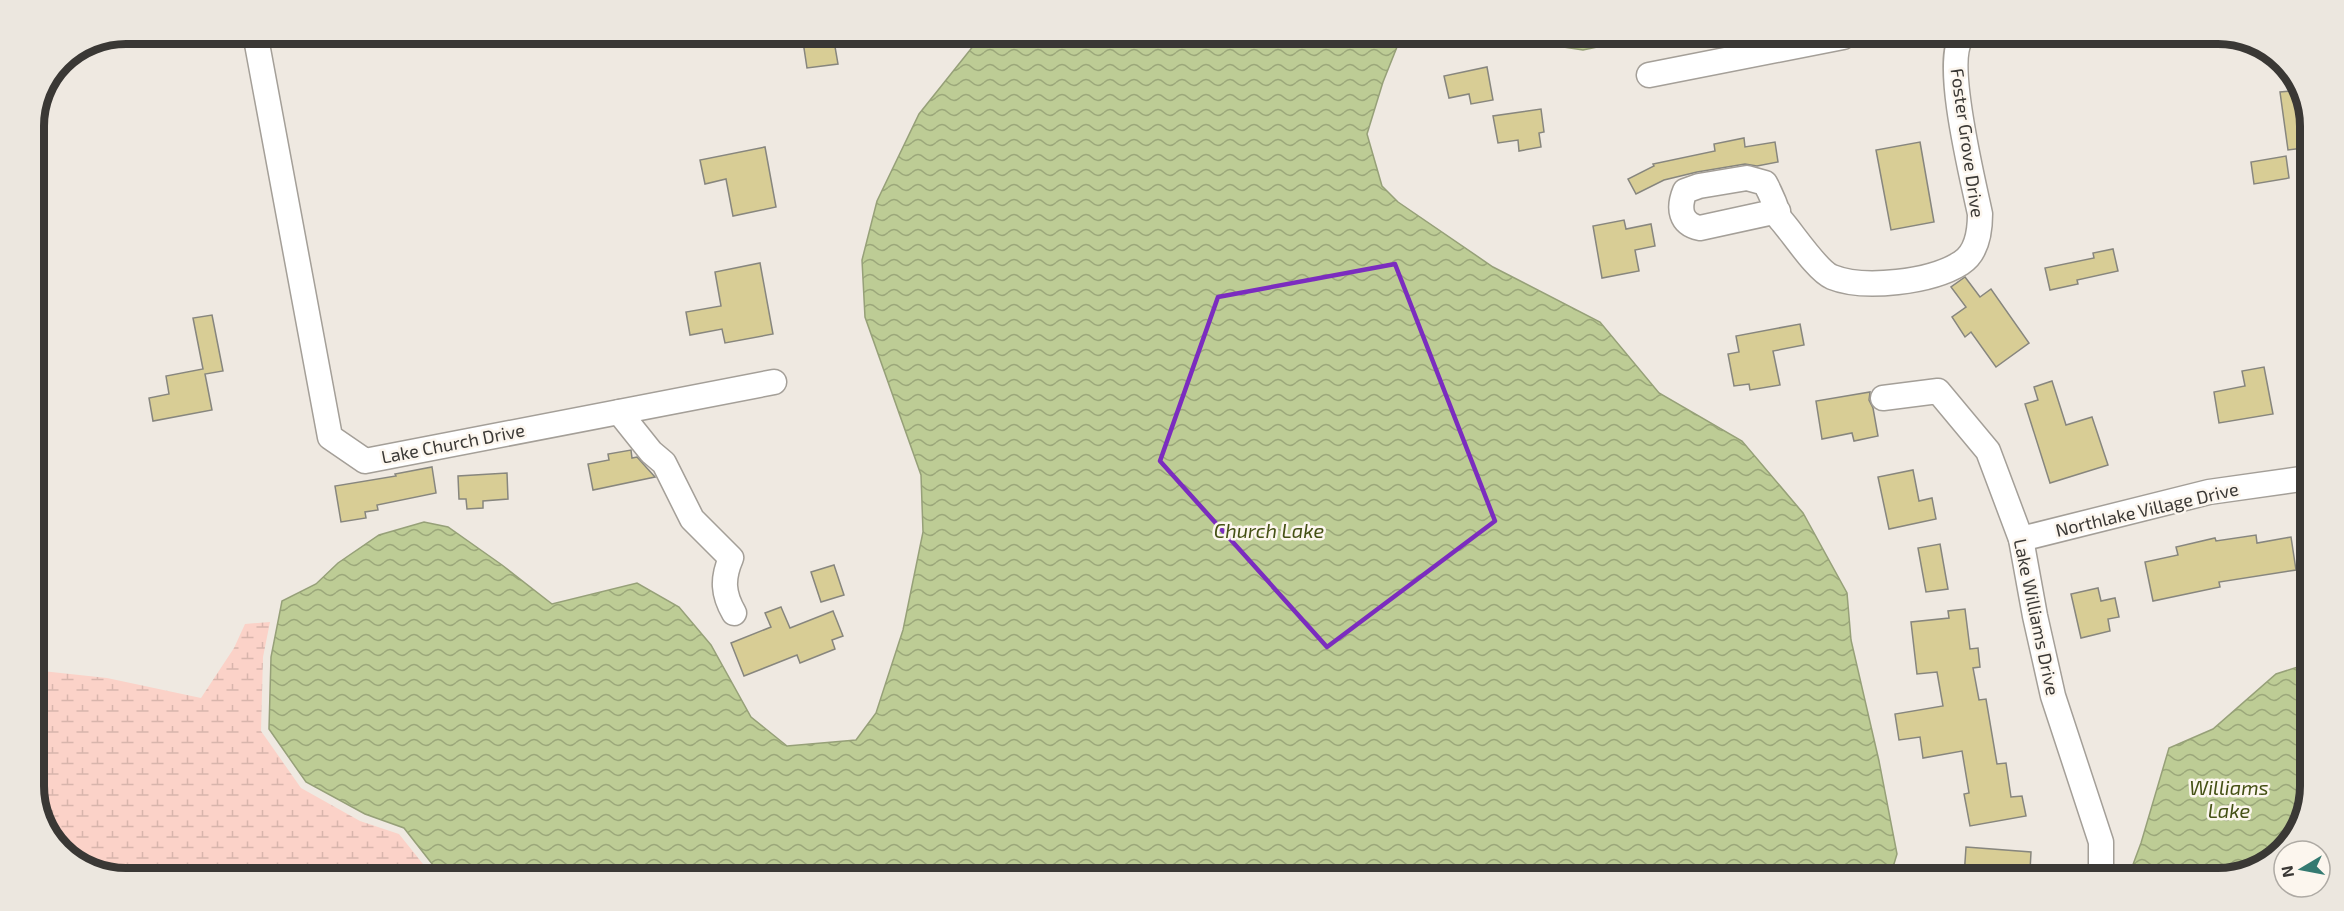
<svg xmlns="http://www.w3.org/2000/svg" width="2344" height="911" font-family="'Exo 2',sans-serif">
	<style>
		.wetland { fill: url(#wetland-marsh) }
		.water { fill: url(#water-waves); stroke: #96a078; stroke-width: 1.5 }
		.building { fill: #d8cd95; stroke: #87867e; stroke-width: 1.5 }
		.lines { fill: none; stroke-linecap: round; stroke-linejoin: round }
		.minor-casing { stroke: #a49f98; stroke-width: 27 }
		.minor { stroke: #fff; stroke-width: 24 }
		.marked { fill: none; stroke: #7b2cbf; stroke-width: 4.5; stroke-linejoin: round }
		.labels { text-anchor: middle; stroke-width: 5; stroke-linejoin: round; paint-order: stroke }
		.street-label { font-size: 18px; fill: #3a3835; stroke: #fcf6ee }
		.water-label { font-size: 20px; font-style: italic; fill: #455115; stroke: #fcf6ee }
		.rim { fill: none; stroke: #3a3835; stroke-width: 8 }
	</style>
	<defs>
		<pattern id="wetland-marsh" width="20" height="14" patternUnits="userSpaceOnUse" patternTransform="scale(1.5)"><rect width="20" height="14" fill="#fbd2c8"/><path d="M1 5h8M5 5V1M11 12h8M15 12V8" fill="none" stroke="#d8b5ac"/></pattern>
		<pattern id="water-waves" width="16" height="10" patternUnits="userSpaceOnUse" patternTransform="scale(1.5)"><rect width="16" height="10" fill="#bdcc95"/><path d="M0 5q4-4 8 0t8 0" fill="none" stroke="#9ba77a"/></pattern>
	</defs>
	<rect width="100%" height="100%" fill="#efe9e1"/>
	<polygon class="wetland" points="270,622 263,657 261,731 301,788 360,821 399,834 431,874 96,873 52,841 33,792 33,670 107,678 201,698 234,648 245,624"/>
	<g class="water">
		<polygon points="982,35 1413,36 1397,47 1383,82 1367,134 1382,186 1398,202 1493,267 1600,322 1659,393 1742,441 1803,513 1847,593 1851,640 1879,761 1897,854 1890,877 440,874 404,828 365,814 306,782 269,729 271,657 282,601 316,584 338,563 379,535 424,522 448,527 502,565 552,604 637,583 679,607 711,645 751,717 787,746 856,740 876,713 903,630 923,532 921,475 865,317 862,260 877,201 919,114"/>
		<polygon points="1507,36 1645,37 1583,50 1518,40"/>
		<polygon points="2307,664 2306,815 2274,859 2218,878 2128,878 2141,843 2169,748 2213,729 2276,674"/>
	</g>
	<g class="building">
		<polygon points="802,35 833,35 838,64 807,68"/>
		<polygon points="1487,67 1493,100 1471,104 1469,94 1449,98 1444,76"/>
		<polygon points="2300,90 2311,119 2311,147 2288,150 2280,92"/>
		<polygon points="1541,109 1544,132 1539,133 1541,147 1519,151 1518,140 1498,143 1493,116"/>
		<polygon points="1744,138 1745,147 1775,142 1778,162 1757,166 1745,164 1697,172 1664,180 1636,194 1628,179 1654,166 1653,164 1715,151 1714,144"/>
		<polygon points="1920,142 1934,222 1891,230 1876,150"/>
		<polygon points="765,147 776,207 733,216 726,179 705,184 700,160"/>
		<polygon points="2286,156 2289,178 2254,184 2251,162"/>
		<polygon points="1624,220 1626,229 1651,224 1655,246 1635,250 1639,271 1602,278 1593,226"/>
		<polygon points="2113,249 2118,271 2077,280 2078,284 2050,290 2045,268 2094,258 2093,253"/>
		<polygon points="760,263 773,334 725,343 722,329 690,335 686,312 721,306 715,272"/>
		<polygon points="1965,277 1980,297 1991,289 2029,343 1996,367 1971,332 1965,337 1952,317 1966,307 1951,287"/>
		<polygon points="212,315 223,371 205,374 212,410 153,421 149,398 169,394 166,376 203,369 193,318"/>
		<polygon points="1800,324 1804,345 1773,351 1780,385 1750,390 1749,384 1734,386 1728,354 1739,352 1736,336"/>
		<polygon points="2264,367 2273,414 2219,423 2214,392 2245,386 2242,371"/>
		<polygon points="2052,381 2066,425 2092,417 2108,465 2050,483 2025,404 2038,400 2034,387"/>
		<polygon points="1870,392 1869,400 1873,408 1878,436 1854,441 1852,433 1822,439 1816,401"/>
		<polygon points="631,450 632,458 637,457 655,477 593,490 588,464 609,460 608,454"/>
		<polygon points="432,467 436,493 377,505 378,510 365,512 366,518 341,522 335,486 396,476 395,474"/>
		<polygon points="1913,470 1919,501 1932,498 1936,519 1889,529 1878,477"/>
		<polygon points="507,473 508,499 483,501 483,508 467,509 466,499 459,499 458,476"/>
		<polygon points="2256,535 2257,543 2291,537 2296,570 2219,582 2220,587 2153,601 2145,562 2178,555 2176,547 2215,538 2216,541"/>
		<polygon points="1940,544 1948,589 1926,592 1918,548"/>
		<polygon points="834,565 844,595 821,602 811,572"/>
		<polygon points="2098,588 2101,601 2115,598 2119,617 2108,619 2110,631 2081,638 2071,594"/>
		<polygon points="781,607 790,628 833,611 843,636 832,640 835,649 800,663 797,655 744,676 731,643 771,627 765,613"/>
		<polygon points="1965,609 1970,649 1978,648 1980,667 1973,668 1979,700 1986,699 1997,764 2006,763 2011,797 2022,796 2026,816 1970,826 1964,794 1969,793 1962,751 1923,758 1920,737 1899,740 1895,714 1943,706 1937,672 1917,674 1911,622 1949,618 1948,611"/>
		<polygon points="1966,847 2031,852 2030,871 2018,870 2018,878 1964,877"/>
	</g>
	<g class="lines">
		<defs>
			<g id="minor">
				<polyline points="255,33 330,437 365,461 774,382"/>
				<polyline points="1649,75 1843,37"/>
				<path d="M1778,211L1700,228C1680,224 1678,208 1685,191L1699,186L1747,178L1765,183C1771,194 1776,206 1780,219C1792,232 1817,271 1832,277C1864,290 1931,282 1961,263C1977,253 1980,230 1980,214C1973,180 1943,61 1962,37"/>
				<polyline points="1883,398 1938,391 1988,451 2021,539 2035,616 2053,696 2101,842 2101,868 2098,878"/>
				<path d="M619,412L651,452L664,463L692,519L731,558C722,579 723,594 734,613"/>
				<polyline points="2021,539 2209,492 2308,478"/>
			</g>
		</defs>
		<use href="#minor" class="minor-casing"/>
		<use href="#minor" class="minor"/>
	</g>
	<path class="marked" d="M1395,264L1495,521L1327,647L1160,461L1218,297Z"/>
	<g class="labels">
		<g class="street-label">
			<text transform="translate(1967 143) rotate(82)" y="6">Foster Grove Drive</text>
			<text transform="translate(453 444) rotate(-11)" y="6">Lake Church Drive</text>
			<text transform="translate(2147 510) rotate(-13)" y="6">Northlake Village Drive</text>
			<text transform="translate(2036 617) rotate(78)" y="6">Lake Williams Drive</text>
		</g>
		<g class="water-label">
			<text x="1269" y="538">Church Lake</text>
			<text x="2229" y="795">Williams<tspan x="2229" dy="23">Lake</tspan></text>
		</g>
	</g>
	<path d="M0 0H2344V911H0ZM126 44H2218A82 82 0 0 1 2300 126V786A82 82 0 0 1 2218 868H126A82 82 0 0 1 44 786V126A82 82 0 0 1 126 44Z" fill="#ece7df" fill-rule="evenodd"/>
	<path class="rim" d="M126 44H2218A82 82 0 0 1 2300 126V786A82 82 0 0 1 2218 868H126A82 82 0 0 1 44 786V126A82 82 0 0 1 126 44Z"/>
	<g transform="translate(2302 869) rotate(260)"><circle r="28" fill="#fcf6ee" stroke="#aeaaa4" stroke-width="1.5"/>
	<path d="M0-4.5L10 22L0 15L-10 22Z" fill="#347a71"/>
	<text y="-9" font-size="16" font-weight="bold" text-anchor="middle" fill="#3a3835">N</text>
	</g>
</svg>
